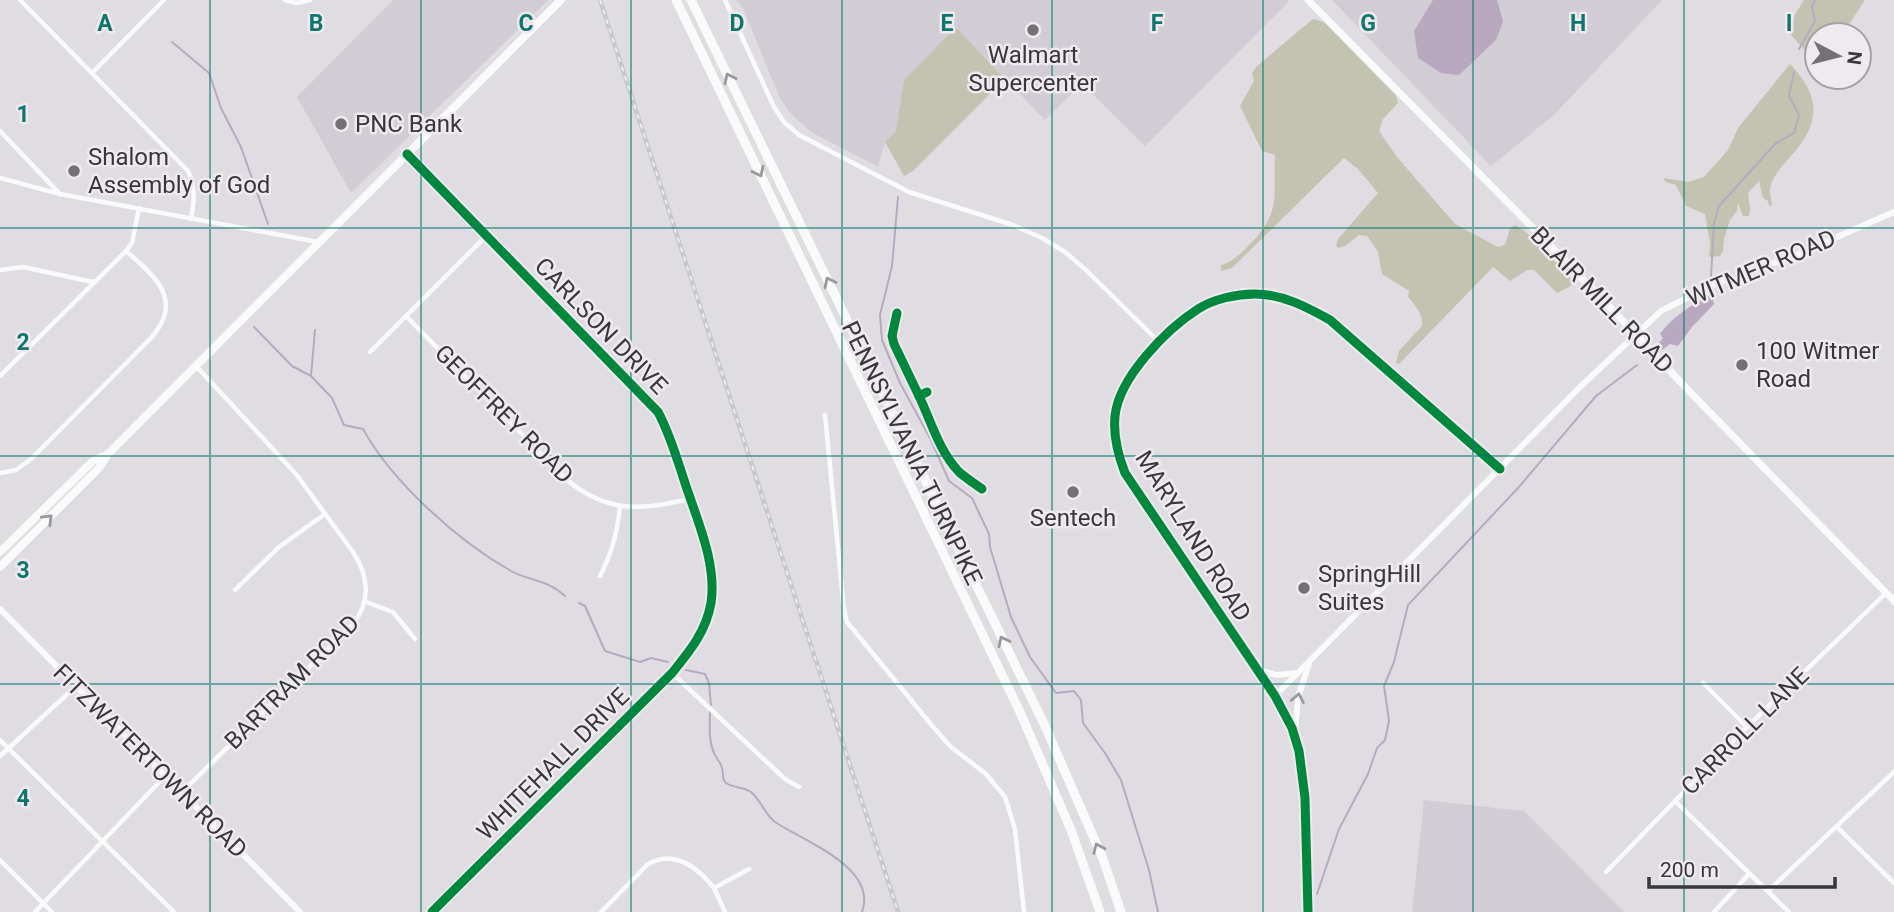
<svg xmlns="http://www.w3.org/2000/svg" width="1894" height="912" font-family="Roboto,sans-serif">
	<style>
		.built { fill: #d2ccd5 }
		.forest { fill: #c2c3b1 }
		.water { fill: #b9a9c0 }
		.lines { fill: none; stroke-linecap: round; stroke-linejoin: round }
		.stream { stroke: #b9a9c0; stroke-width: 2 }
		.minor { stroke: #fafafb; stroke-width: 4.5 }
		.tertiary { stroke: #fafafb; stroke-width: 6 }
		.secondary { stroke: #fafafb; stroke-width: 7 }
		.primary { stroke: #fafafb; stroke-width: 8 }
		.motorway { stroke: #fafafb; stroke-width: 9 }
		.rail-casing { stroke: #c8c8c8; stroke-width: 4.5 }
		.rail { stroke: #eeeaf0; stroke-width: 2; stroke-dasharray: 5; stroke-linecap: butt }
		.cycleway-casing { stroke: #eeeaf0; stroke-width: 13 }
		.cycleway { stroke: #00873e; stroke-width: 9 }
		.oneway { stroke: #99989a }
		.grid { fill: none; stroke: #0f766e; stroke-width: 2; stroke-opacity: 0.55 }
		.poi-dot { fill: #737174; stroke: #eeeaf0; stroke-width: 2.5 }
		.labels { text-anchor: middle; stroke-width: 5; stroke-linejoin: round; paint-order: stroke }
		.poi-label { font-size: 24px; fill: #383739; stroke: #eeeaf0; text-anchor: start }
		.street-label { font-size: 24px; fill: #383739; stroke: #eeeaf0 }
		.grid-label { font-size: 23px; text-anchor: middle; font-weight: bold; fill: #0f766e; stroke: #eeeaf0; stroke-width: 5; stroke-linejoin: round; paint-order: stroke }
	</style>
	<rect width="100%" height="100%" fill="#e0dde2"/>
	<g class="built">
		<polygon points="393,0 548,0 351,193 297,97"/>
		<polygon points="736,0 1288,0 1289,1 1145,146 1082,84 1045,120 956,27 904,80 896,131 885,142 878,167 811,132 789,112 779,96 743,8"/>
		<polygon points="1332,0 1662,0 1554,115 1491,166"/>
		<polygon points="1424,800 1524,811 1624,912 1412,912"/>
	</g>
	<g class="forest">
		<polygon points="1804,0 1865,0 1842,35 1817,35 1817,64 1791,35 1794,16"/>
		<path d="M1313,19L1324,22L1396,96L1398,103L1383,119L1379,131L1397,157L1455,224L1498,247L1505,245L1510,228L1515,225L1526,232L1566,273L1572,281L1571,286L1557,293L1534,270H1527L1510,281L1493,267L1399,364L1396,363L1399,351L1422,326C1423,314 1416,306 1408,297L1409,291L1382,274L1378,252L1367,236L1359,235L1345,246L1338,248L1336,246L1338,239L1378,193L1358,169L1344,158L1232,268L1221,271V265C1233,262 1240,254 1248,246C1282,213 1273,198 1275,155L1262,151L1240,106L1254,81L1252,73L1257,66Z"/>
		<polygon points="956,27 1005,79 913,171 904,176 885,142 896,131 904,80"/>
		<path d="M1790,64C1821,96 1821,123 1791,156C1783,165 1772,176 1770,189C1770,194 1771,200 1772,205L1769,206L1768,201L1763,198L1759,181L1748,193L1750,210L1749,216H1743L1738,203L1737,211L1730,220L1724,239L1723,251L1720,256L1709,257L1710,243L1705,214L1686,206L1676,185L1666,182L1663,178L1688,182L1704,177L1728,150L1738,128Z"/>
	</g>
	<g class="water">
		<polygon points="1433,0 1497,0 1503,21 1496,40 1459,75 1441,73 1418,58 1414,31"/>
		<path d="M1712,295L1714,304L1692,327L1678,346L1670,344L1662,350L1658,344L1663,338L1660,334C1671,318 1696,301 1712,295Z"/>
	</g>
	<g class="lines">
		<g class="stream">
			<polyline points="172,42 209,73 221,108 241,147 268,224"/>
			<polyline points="1799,49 1815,21 1812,7 1815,0"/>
			<polyline points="898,197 892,266 880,315 882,340 900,383 931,440 949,481 972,498 989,534 990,547 1011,617 1030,657 1056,693 1074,691 1081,700 1083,723 1105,753 1121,780 1149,870 1158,912"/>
			<polyline points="1711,276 1714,224 1719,206 1775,144 1794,133 1799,115 1789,96 1794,72"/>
			<polyline points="254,327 292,366 311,376"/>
			<path d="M315,330L311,376L332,398L344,425L363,429C393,483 458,541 511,571C529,581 549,580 565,596"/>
			<polyline points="579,603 585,606 605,651 640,662 651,658 668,662"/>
			<polyline points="686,670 705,674 709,683 711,705"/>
			<path d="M710,711C710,725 708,740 714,753C716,758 721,763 722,768C724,773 721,779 726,783C733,788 744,787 751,792C761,800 765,815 775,822C803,841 878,867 862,912"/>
			<polyline points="1317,894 1339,829 1368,774 1377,748 1385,740 1389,721 1384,686 1394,662 1408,605 1518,488 1596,396 1637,365"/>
		</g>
		<g class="minor">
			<path d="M20,0L188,171C196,187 194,202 191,219"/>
			<polyline points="285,0 296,3 310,0"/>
			<polyline points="725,0 774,107 784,122 799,135 909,192 1013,225 1042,238 1065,252 1086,270 1160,343"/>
			<polyline points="93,72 164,0"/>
			<polyline points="0,131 60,194"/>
			<path d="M408,155L658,412C670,434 677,459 685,483C697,520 717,563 711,603C706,632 689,652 672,673L432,912"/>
			<polyline points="0,178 60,194 318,242"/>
			<polyline points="0,270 23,267 93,282"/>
			<path d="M406,316L567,480C609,514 640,510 690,499"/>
			<polyline points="370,352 486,236"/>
			<polyline points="0,376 126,251"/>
			<polyline points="825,415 844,610 847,622 934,728 951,747 986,774 1005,797 1015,829 1024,912"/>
			<path d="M0,473L16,470L31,459L150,339C185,301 156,277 126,251L132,243L139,208"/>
			<path d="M600,576C612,553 617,533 620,507"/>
			<polyline points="235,590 279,547 325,514"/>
			<polyline points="366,602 393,612 415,639"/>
			<polyline points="672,673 785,779 799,787"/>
			<polyline points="1703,683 1747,727"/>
			<path d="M1275,696L1125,473C1118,455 1113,436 1115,416C1119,377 1167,329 1198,309C1214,299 1236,294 1255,294C1282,294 1307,307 1330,320L1499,469"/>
			<polyline points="0,740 174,912"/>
			<polyline points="0,756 75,687"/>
			<path d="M182,792L353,624C371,602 369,576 353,552L296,474L196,366"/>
			<polyline points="1675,801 1789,912"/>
			<polyline points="1837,827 1894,883"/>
			<polyline points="0,860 52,912"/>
			<polyline points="1606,872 1747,727 1886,593"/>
			<polyline points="714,888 725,912"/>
			<polyline points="1768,891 1894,772"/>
			<polyline points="35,912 165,776"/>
			<path d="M601,912L648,864C675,849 698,868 714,888L749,869"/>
			<polyline points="1714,912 1749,874"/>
		</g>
		<g class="tertiary">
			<polyline points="0,609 300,912"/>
			<polyline points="1256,669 1276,675 1297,673"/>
			<polyline points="1295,732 1298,697 1309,664"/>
			<polyline points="1308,912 1303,778 1295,737 1275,696 1580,387 1661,311 1713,285 1796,255 1894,212"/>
		</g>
		<polyline class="secondary" points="1308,0 1591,287 1690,392 1894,601"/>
		<g class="primary">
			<polyline points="0,552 93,461 108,454"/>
			<polyline points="0,567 99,468 108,454 561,0"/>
		</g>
		<g class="motorway">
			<polyline points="676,0 1020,712 1071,830 1100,912"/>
			<polyline points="691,0 1045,726 1103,859 1121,912"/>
		</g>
		<defs>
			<polyline id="rail" points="600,0 898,912"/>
		</defs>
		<use href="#rail" class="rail-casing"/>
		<use href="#rail" class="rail"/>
		<defs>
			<g id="cycleway">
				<path d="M407,154L658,412C670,434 677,459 685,483C697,520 717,563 711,603C706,632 689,652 672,673L432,912"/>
				<polyline points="897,313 892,336 894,344 919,396 927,392"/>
				<path d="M919,396C931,421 939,451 959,472C966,478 975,484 982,489"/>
				<path d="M1308,912L1305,798L1299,751L1292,728L1275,696L1125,473C1118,455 1113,436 1115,416C1119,377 1167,329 1198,309C1214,299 1236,294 1255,294C1282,294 1307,307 1330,320L1500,469"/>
			</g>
		</defs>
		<use href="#cycleway" class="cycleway-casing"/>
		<use href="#cycleway" class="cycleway"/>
	</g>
	<defs><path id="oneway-chevron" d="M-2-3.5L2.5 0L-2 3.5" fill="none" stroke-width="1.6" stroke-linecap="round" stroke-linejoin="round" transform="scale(1.75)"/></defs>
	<g class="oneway">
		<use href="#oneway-chevron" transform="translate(729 78) rotate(-116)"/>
		<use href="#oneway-chevron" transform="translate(759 172) rotate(64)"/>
		<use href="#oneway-chevron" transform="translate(829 282) rotate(-116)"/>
		<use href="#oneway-chevron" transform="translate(48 519) rotate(-45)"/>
		<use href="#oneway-chevron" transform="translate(1003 641) rotate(-116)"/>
		<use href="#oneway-chevron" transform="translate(1298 698) rotate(-79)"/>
		<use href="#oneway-chevron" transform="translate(1098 848) rotate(-114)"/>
	</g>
	<path class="grid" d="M210,0V912M421,0V912M631,0V912M842,0V912M1052,0V912M1263,0V912M1473,0V912M1684,0V912M0,228H1894M0,456H1894M0,684H1894"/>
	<g class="poi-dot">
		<circle cx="1033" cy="30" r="7"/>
		<circle cx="341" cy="124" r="7"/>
		<circle cx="74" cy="171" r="7"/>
		<circle cx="1742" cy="365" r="7"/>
		<circle cx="1073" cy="492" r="7"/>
		<circle cx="1304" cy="588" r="7"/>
	</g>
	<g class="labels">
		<g class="poi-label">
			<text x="1033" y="63" text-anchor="middle">Walmart<tspan x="1033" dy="28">Supercenter</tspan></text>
			<text x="355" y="132">PNC Bank</text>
			<text x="88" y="165">Shalom<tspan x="88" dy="28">Assembly of God</tspan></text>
			<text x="1756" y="359">100 Witmer<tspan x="1756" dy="28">Road</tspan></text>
			<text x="1073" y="526" text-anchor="middle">Sentech</text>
			<text x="1318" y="582">SpringHill<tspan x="1318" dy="28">Suites</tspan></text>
		</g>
		<g class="street-label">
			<text transform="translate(1761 268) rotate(-23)" y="8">WITMER ROAD</text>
			<text transform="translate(1602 300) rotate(46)" y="8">BLAIR MILL ROAD</text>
			<text transform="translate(601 326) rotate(46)" y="8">CARLSON DRIVE</text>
			<text transform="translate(504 414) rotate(45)" y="8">GEOFFREY ROAD</text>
			<text transform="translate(912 453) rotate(64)" y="8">PENNSYLVANIA TURNPIKE</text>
			<text transform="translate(1193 536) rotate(58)" y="8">MARYLAND ROAD</text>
			<text transform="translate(292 682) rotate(-45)" y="8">BARTRAM ROAD</text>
			<text transform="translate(1745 731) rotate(-45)" y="8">CARROLL LANE</text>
			<text transform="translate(150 761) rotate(45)" y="8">FITZWATERTOWN ROAD</text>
			<text transform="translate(553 764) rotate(-45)" y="8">WHITEHALL DRIVE</text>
		</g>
	</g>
	<g class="grid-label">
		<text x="105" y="31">A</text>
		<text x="316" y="31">B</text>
		<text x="526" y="31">C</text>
		<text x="737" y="31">D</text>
		<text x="947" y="31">E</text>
		<text x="1157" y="31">F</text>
		<text x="1368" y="31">G</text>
		<text x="1578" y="31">H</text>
		<text x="1789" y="31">I</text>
		<text x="23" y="122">1</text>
		<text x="23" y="350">2</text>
		<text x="23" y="578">3</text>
		<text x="23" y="806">4</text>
	</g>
	<g transform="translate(1838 56) rotate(97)"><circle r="33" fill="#eeeaf0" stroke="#a5a2a7" stroke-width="2"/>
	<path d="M0-5L12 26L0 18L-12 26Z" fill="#737174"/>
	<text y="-10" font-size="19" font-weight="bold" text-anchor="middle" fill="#383739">N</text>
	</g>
	<path d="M1649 877v10h186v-10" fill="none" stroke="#383739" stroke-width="3.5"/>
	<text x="1660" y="877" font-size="21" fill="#383739" stroke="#eeeaf0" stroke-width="5" paint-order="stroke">200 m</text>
</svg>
